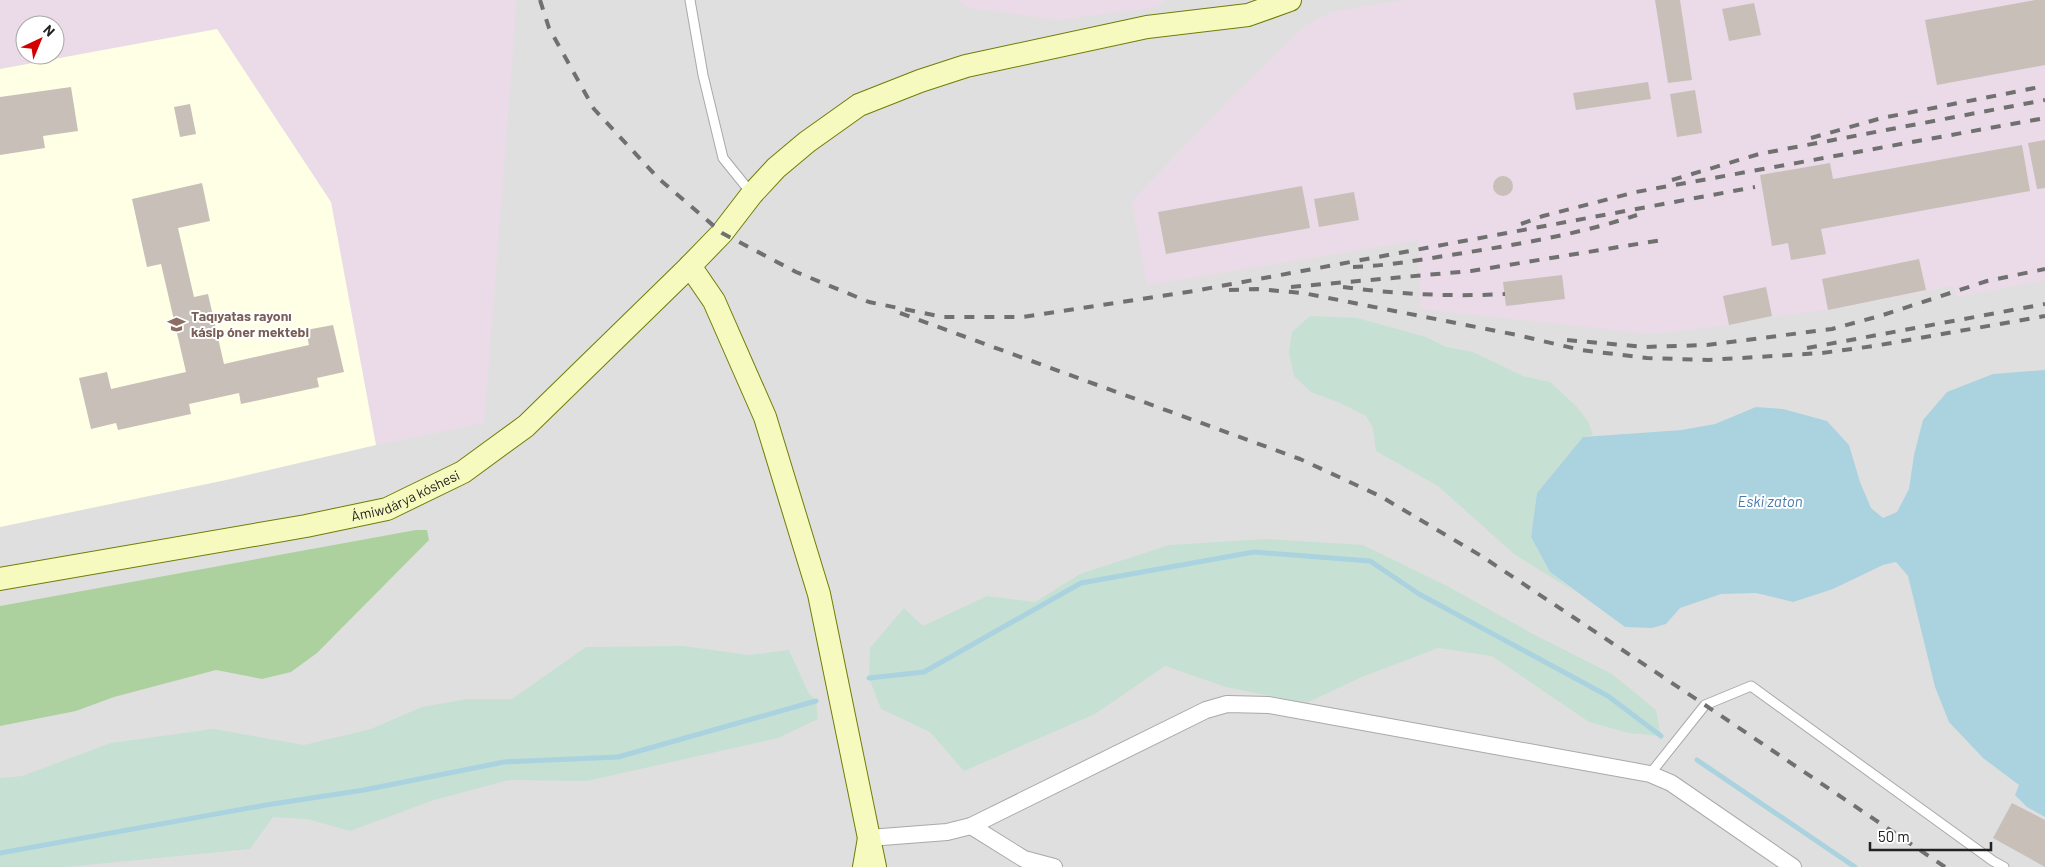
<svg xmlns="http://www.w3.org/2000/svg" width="2045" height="867" font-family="Barlow,sans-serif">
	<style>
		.residential { fill: #e0dfdf; fill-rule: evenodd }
		.industrial { fill: #ebdbe8; fill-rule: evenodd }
		.education { fill: #ffffe5 }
		.forest { fill: #add19e }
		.wetland { fill: #c6e0d4 }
		.water { fill: #aad3df }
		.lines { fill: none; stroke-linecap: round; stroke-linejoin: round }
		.stream { stroke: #aad3df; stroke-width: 5 }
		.building { fill: #c7bfb8 }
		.lane-casing { stroke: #a9a9a9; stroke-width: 11 }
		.street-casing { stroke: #a9a9a9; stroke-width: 18 }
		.secondary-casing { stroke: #707d05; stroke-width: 24 }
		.lane { stroke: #fff; stroke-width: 9 }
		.street { stroke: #fff; stroke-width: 16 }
		.secondary { stroke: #f7fabf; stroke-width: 22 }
		.rail { stroke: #707070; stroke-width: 4; stroke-dasharray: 10 10; stroke-linecap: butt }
		.labels { text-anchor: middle; stroke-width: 4; stroke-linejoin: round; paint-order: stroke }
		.education-label { font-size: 14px; font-weight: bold; fill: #785e54; stroke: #fff; text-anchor: start }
		.street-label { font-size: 14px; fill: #222; stroke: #fff }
		.water-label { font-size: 15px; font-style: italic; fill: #4a7aab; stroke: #fff }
	</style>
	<rect width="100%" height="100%" fill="#f2efe9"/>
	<path class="residential" d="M0,0H2045V867H0ZM25,25H55V55H25Z"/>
	<g class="industrial">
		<path d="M0,0H516L515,26L484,423L376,445L331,202L217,29L0,69ZM25,25H55V55H25Z"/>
		<polygon points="959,0 1165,0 1157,7 1058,20 969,8"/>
		<polygon points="1404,0 2045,0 2045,280 1957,297 1952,286 1828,310 1772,316 1729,325 1653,334 1421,309 1418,240 1147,285 1132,201 1231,98 1306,25 1332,12"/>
	</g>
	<polygon class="education" points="217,29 331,202 376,445 226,480 0,527 0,69"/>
	<polygon class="forest" points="416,530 427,530 429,540 317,653 291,672 262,679 216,670 114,697 76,711 0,726 0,606"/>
	<g class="wetland">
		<polygon points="1310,316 1357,318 1426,337 1446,347 1473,352 1523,376 1550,382 1576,406 1588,421 1593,435 1583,437 1537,493 1531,537 1550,572 1575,592 1514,554 1438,486 1376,451 1373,428 1366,416 1338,402 1311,392 1294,376 1289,353 1292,332"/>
		<polygon points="1266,539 1363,545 1449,587 1533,634 1612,674 1656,710 1661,736 1629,733 1589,722 1492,656 1438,648 1362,677 1306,703 1226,687 1165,666 1095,714 964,771 930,732 881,709 869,678 870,648 904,608 923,626 987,596 1035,602 1080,574 1169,545"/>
		<polygon points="683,646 749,655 789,650 808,692 816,701 818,719 778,738 587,781 509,780 434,800 350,831 307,819 273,817 250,849 66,867 0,867 0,778 22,776 111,743 213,729 304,745 371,729 422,707 467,699 512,699 586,647"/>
	</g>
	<polygon class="water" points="2045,370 2045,817 2027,807 2015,795 2019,785 1983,758 1949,722 1935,687 1908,576 1896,562 1883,565 1833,589 1793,602 1756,593 1721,594 1680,608 1666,624 1652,628 1625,627 1550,572 1531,537 1537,493 1583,437 1682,430 1715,424 1756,407 1783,409 1827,421 1849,445 1860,482 1871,508 1883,518 1897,512 1909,489 1914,455 1923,420 1947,392 1993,374"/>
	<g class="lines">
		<g class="stream">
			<polyline points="869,678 924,672 1081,583 1254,552 1370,561 1419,594 1608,696 1661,736"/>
			<polyline points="1697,760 1855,867"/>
			<polyline points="0,853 266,805 364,790 504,762 618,757 816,701"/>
		</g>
	</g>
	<g class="building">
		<polygon points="1655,0 1680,0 1692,80 1668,83"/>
		<polygon points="2035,0 2045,0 2045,65 1937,85 1925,20"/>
		<polygon points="1754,3 1761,35 1729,41 1722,9"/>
		<polygon points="1648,82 1651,99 1576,110 1573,93"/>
		<polygon points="71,87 78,131 43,136 45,148 0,155 0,97"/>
		<polygon points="1695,90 1702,133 1677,137 1670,94"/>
		<polygon points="190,104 196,134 180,137 174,107"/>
		<polygon points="2045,140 2045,188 2037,189 2028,143"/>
		<polygon points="2022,145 2030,191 1821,229 1826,254 1791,260 1788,243 1772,246 1760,175 1830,163 1833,179"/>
		<circle cx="1503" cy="186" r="10"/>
		<polygon points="202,183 210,221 178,228 194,297 208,294 224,364 309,345 306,330 333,325 344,372 317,378 319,387 241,404 239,393 189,404 191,414 118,430 116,423 91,429 79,378 107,372 111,389 186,372 161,264 147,267 132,199"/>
		<polygon points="1302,186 1310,228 1166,254 1158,212"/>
		<polygon points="1354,192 1359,220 1319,227 1314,199"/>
		<polygon points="1919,259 1926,290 1828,310 1822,279"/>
		<polygon points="1562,275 1565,299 1506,306 1503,282"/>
		<polygon points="1766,287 1772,316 1729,325 1723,296"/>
		<polygon points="2012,803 2045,820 2045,867 1993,838"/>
	</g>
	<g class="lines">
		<defs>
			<g id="lane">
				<polyline points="690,0 703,75 723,158 752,194"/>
				<polyline points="1650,774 1705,705 1751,686 1993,861 2004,867"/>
			</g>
			<g id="street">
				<polyline points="971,826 1024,859 1054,867"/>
				<polyline points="869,838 947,832 971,826 1206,710 1227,704 1269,705 1650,774 1671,783 1793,867"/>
			</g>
			<g id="secondary">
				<polyline points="690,266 714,301 765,417 819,594 869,838"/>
				<path id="s1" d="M0,579L306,526L387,509L463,472L526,426L690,266L722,233L752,194L776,168L807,142L859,105L920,81L966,66L1147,27L1248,15L1290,0"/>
				<polyline points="864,867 869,838 875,867"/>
			</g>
		</defs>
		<use href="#lane" class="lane-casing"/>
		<use href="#street" class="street-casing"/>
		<use href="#secondary" class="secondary-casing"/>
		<use href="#lane" class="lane"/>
		<use href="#street" class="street"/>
		<use href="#secondary" class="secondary"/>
		<g class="rail">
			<polyline points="540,0 549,28 594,109 658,178 722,233 796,272 869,302 943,317 1022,317 1194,291 1755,187"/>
			<polyline points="1811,138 1882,118 2045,86"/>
			<polyline points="1672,180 1759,154 2045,100"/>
			<polyline points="1521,224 1543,216 1636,192 2045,118"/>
			<path d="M1353,267C1386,266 1418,260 1451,255C1513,245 1577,235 1637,215"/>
			<polyline points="1291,287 1471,271 1662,240"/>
			<path d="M1343,287C1397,294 1450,297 1505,294"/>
			<polyline points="1229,290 1257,289 1303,293 1517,335 1581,350 1647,358 1708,360 1822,353 1874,346 2045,316"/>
			<polyline points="900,313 1300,459 1380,496 1483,557 1705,705 1945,867"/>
			<polyline points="1567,340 1645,347 1707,345 1832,329 1883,315 1987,281 2045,269"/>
			<polyline points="1807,348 2045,304"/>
		</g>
	</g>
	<defs>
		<symbol id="school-bare" viewBox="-9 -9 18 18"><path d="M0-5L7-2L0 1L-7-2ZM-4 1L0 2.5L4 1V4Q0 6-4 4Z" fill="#8d6e63" stroke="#fff" stroke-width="2.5" paint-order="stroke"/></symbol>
	</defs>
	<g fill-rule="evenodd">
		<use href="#school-bare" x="164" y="312" width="25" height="25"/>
	</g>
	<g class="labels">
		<g class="education-label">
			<text x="191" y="321">Taqıyatas rayonı<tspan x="191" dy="16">kásip óner mektebi</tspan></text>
		</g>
		<g class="street-label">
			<text dy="5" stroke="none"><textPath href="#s1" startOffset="415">Ámiwdárya kóshesi</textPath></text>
		</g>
		<g class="water-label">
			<text x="1770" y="507">Eski zaton</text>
		</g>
	</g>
	<g transform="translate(40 40) rotate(44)"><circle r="24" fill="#ffffff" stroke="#a7a7a7"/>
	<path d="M0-4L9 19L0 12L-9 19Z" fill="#d40000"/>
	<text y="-8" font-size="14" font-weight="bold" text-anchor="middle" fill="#222222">N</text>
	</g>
	<path d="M1870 842v8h121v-8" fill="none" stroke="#222222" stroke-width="2.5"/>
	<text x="1878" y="842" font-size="15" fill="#222222" stroke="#ffffff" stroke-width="4" paint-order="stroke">50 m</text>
</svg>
